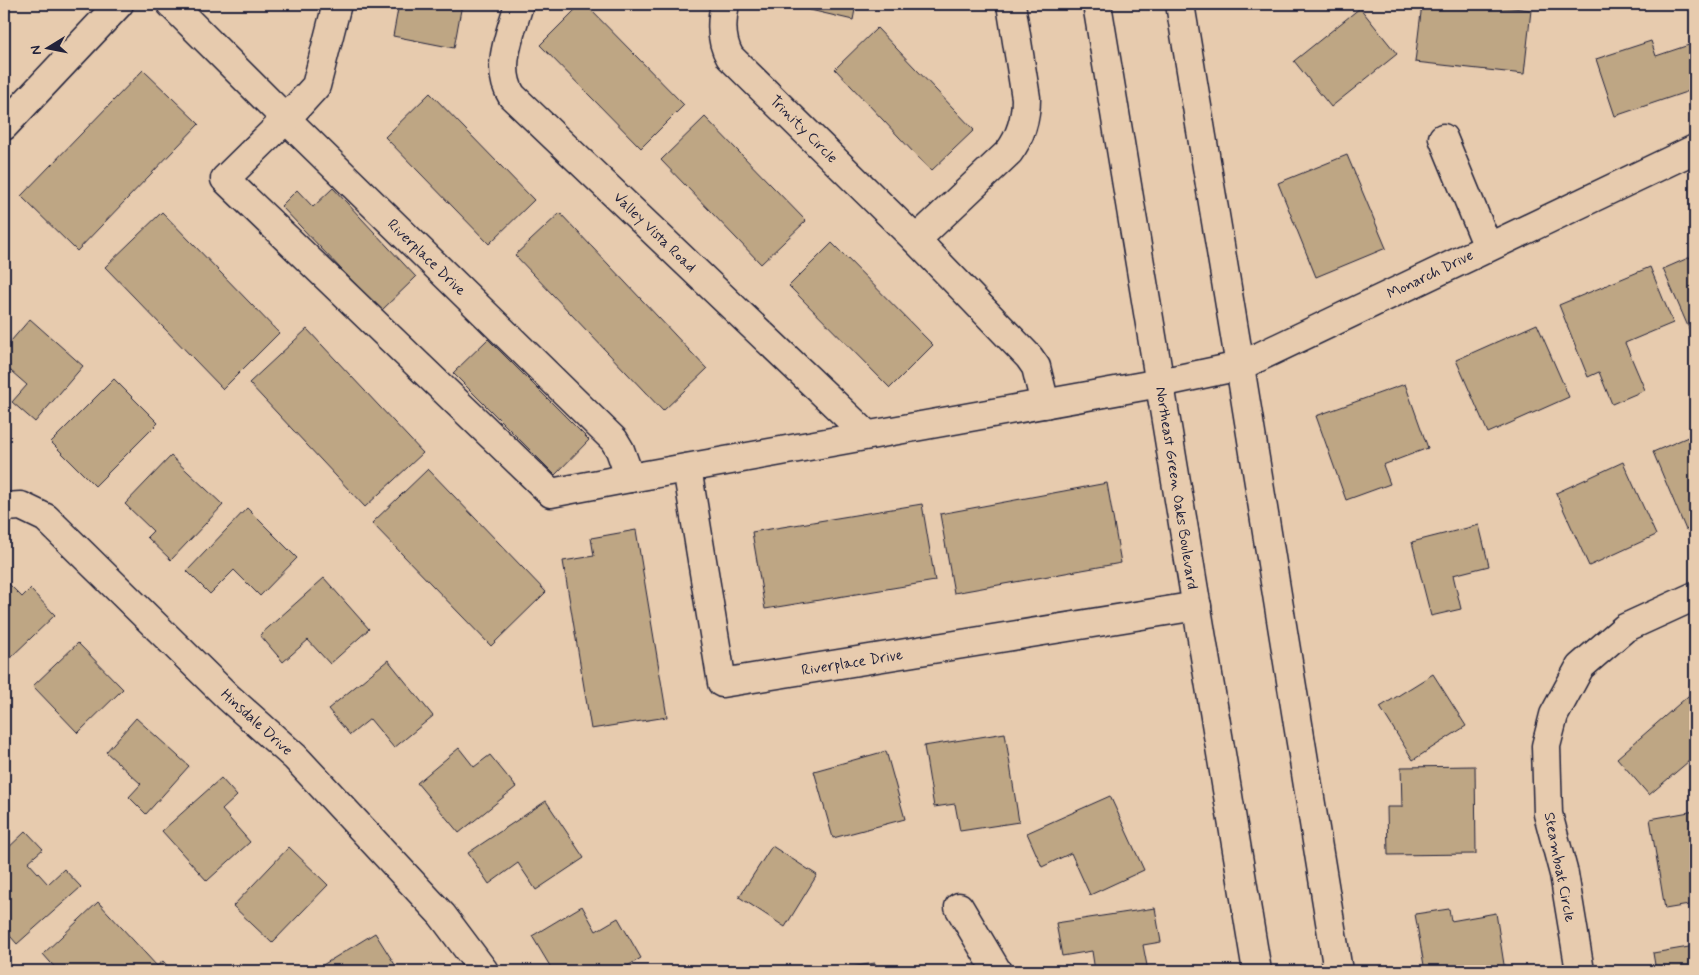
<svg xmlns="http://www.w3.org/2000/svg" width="1699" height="975" font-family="Mynerve,sans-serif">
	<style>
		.building { fill: #bea684; stroke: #22223b }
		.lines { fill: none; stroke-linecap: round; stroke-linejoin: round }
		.minor-casing { stroke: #22223b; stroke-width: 31 }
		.major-casing { stroke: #22223b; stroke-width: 31 }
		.minor { stroke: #e7cbae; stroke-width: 28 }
		.major { stroke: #e7cbae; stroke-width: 28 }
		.labels { text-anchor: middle; stroke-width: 5; stroke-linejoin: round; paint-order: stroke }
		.street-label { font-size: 15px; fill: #22223b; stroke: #e7cbae }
	</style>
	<rect width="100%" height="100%" fill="#e7cbae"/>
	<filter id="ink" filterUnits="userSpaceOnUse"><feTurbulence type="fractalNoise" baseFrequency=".02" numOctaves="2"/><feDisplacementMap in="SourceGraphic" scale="10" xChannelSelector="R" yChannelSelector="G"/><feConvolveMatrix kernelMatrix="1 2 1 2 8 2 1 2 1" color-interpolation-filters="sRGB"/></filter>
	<g filter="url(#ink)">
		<g class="building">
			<polygon points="399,4 462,4 454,48 393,36"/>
			<polygon points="581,4 585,4 684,105 641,148 540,45"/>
			<polygon points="793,4 856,4 853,20 793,6"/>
			<polygon points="936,4 965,4 937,9"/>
			<polygon points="1422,4 1476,4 1531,10 1524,74 1415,62"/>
			<polygon points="1360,8 1397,54 1331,107 1294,61"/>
			<polygon points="877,28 974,130 931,171 835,69"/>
			<polygon points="1651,41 1656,56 1695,43 1695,89 1615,116 1596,59"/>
			<polygon points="143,70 199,124 77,251 21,196"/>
			<polygon points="430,93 534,200 489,244 385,137"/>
			<polygon points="705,117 806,221 761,264 661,160"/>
			<polygon points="1347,155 1386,248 1316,277 1278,183"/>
			<polygon points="333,188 416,277 381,311 281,206 297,190 313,207"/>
			<polygon points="162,212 279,333 223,389 105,267"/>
			<polygon points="560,213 707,369 663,411 515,255"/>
			<polygon points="832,243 933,345 890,388 789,286"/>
			<polygon points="1695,255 1695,328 1690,331 1663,269"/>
			<polygon points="1650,267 1673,323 1625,343 1645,390 1612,404 1599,372 1588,377 1559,305"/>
			<polygon points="30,319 83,366 35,422 12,402 27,385 4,365 4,349"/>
			<polygon points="1537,324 1569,397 1488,433 1456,360"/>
			<polygon points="307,329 423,453 365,507 249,383"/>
			<polygon points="488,339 589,440 555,475 453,373"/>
			<polygon points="114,379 158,423 95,486 51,442"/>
			<polygon points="1405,384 1428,448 1383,465 1390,484 1346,500 1316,416"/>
			<polygon points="1695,434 1695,526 1686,530 1653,452"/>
			<polygon points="171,456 223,505 171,560 147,537 153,531 125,504"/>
			<polygon points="1623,462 1656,535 1589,566 1556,493"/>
			<polygon points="428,469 546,592 491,646 372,523"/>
			<polygon points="1107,483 1121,563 954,593 940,514"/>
			<polygon points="922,504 935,581 765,609 752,532"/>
			<polygon points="247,508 297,558 260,596 234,570 210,594 187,571"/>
			<polygon points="1479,525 1489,566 1453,575 1461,609 1431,616 1412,542"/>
			<polygon points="636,530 667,717 591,729 563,561 594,556 591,538"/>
			<polygon points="324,578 369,629 330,664 308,640 283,662 260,635"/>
			<polygon points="4,579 22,597 30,589 55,615 9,659 4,654"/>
			<polygon points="78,643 123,689 78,733 33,686"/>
			<polygon points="388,660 433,716 394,748 370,719 350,735 328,709"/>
			<polygon points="1433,674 1466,726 1413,760 1380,707"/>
			<polygon points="1695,690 1695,756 1649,795 1617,758"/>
			<polygon points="136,718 189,766 146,814 129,797 141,784 106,752"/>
			<polygon points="1005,733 1019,822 960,831 955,804 934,807 924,746"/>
			<polygon points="459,748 474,767 490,755 516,787 459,833 417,783"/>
			<polygon points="886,751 905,819 833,838 814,771"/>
			<polygon points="1475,766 1476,854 1388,855 1387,807 1402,807 1401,767"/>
			<polygon points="221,778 237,796 222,810 250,842 207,881 162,831"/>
			<polygon points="1110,796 1144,870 1090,895 1071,853 1042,867 1027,833"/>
			<polygon points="546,801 584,858 536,890 518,863 489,884 468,853"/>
			<polygon points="1695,811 1695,904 1665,909 1650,819"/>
			<polygon points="26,831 43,849 28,862 48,884 64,869 81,887 17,944 4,929 4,852"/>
			<polygon points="772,846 817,875 785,927 739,897"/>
			<polygon points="289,847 328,885 272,943 233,906"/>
			<polygon points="98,902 157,966 163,961 172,971 58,971 43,954"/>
			<polygon points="582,906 596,931 618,918 641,958 619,971 553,971 532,936"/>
			<polygon points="1155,908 1161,942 1143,945 1148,971 1095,971 1092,951 1062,956 1056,923"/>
			<polygon points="1449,909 1451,921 1496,913 1505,971 1425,971 1415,914"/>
			<polygon points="375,933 399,971 313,971"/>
			<polygon points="1695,946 1695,971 1656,971 1653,953"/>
			<polygon points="875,963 877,971 828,971"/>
		</g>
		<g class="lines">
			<defs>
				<g id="minor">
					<polyline points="171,4 286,119 614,440 620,450 630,478 1160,383 1240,366 1695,149"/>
					<polyline points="337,4 316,86 286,119 225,179 551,493 630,478"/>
					<path d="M519,4C511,33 494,68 512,96L867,435"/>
					<path d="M725,4C721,22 720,40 730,57L916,240L1029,357L1036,367L1045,404"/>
					<polyline points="4,126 119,4"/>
					<polyline points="1443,138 1488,247"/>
					<path d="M916,240L1009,152C1021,136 1026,118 1026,98L1011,4"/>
					<polyline points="687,468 722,683 1197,606"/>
					<polyline points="4,507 21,506 46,518 228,697 295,757 442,915 484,971"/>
					<polyline points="959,907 997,971"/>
					<polyline points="1580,971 1564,874 1548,814 1546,746 1554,715 1580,667 1625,628 1695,596"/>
				</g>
				<g id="major">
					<polyline points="1097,4 1257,971"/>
					<polyline points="1180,4 1240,366 1338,971"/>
				</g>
			</defs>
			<use href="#minor" class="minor-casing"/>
			<use href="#major" class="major-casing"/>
			<use href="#minor" class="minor"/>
			<use href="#major" class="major"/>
		</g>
	</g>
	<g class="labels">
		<g class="street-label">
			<text transform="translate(804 129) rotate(45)" y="5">Trinity Circle</text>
			<text transform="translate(655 232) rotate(44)" y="5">Valley Vista Road</text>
			<text transform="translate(427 257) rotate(44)" y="5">Riverplace Drive</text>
			<text transform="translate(1430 274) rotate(-26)" y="5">Monarch Drive</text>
			<text transform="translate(1177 488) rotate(81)" y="5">Northeast Green Oaks Boulevard</text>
			<text transform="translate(852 662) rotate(-9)" y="5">Riverplace Drive</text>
			<text transform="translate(257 722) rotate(42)" y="5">Hinsdale Drive</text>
			<text transform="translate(1560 867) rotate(79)" y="5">Steamboat Circle</text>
		</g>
	</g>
	<rect width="1699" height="975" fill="none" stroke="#e7cbae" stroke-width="20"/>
	<rect x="10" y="10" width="1679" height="955" fill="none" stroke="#22223b" stroke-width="2" filter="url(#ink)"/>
	<g transform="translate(48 48) rotate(260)" stroke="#e7cbae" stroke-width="4" paint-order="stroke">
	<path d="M0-4L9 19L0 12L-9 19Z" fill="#22223b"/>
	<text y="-8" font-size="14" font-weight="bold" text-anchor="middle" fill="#22223b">N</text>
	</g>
</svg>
